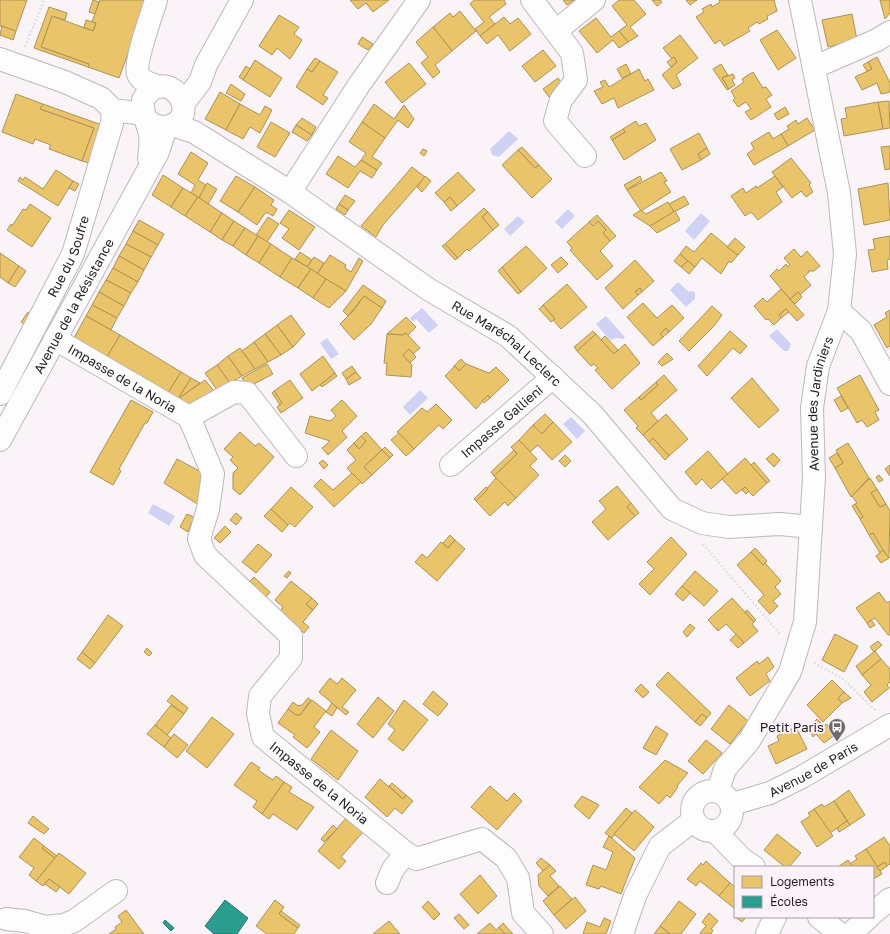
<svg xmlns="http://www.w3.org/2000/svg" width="890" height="934" font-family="'Golos Text',sans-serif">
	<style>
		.water { fill: #cfd2f4 }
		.homes { fill: #e9c46a; stroke: #ad9254 }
		.schools { fill: #2a9d8f; stroke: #27776e }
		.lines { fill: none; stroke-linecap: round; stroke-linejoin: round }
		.minor-casing { stroke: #bbb8ba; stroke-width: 24 }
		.major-casing { stroke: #bbb8ba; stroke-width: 24 }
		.path { stroke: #e2e1e2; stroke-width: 2.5; stroke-dasharray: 2 2; stroke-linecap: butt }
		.minor { stroke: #fefdfe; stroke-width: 22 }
		.major { stroke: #fefdfe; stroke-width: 22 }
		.labels { text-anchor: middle; stroke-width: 4; stroke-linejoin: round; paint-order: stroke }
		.street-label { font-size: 13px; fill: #211e20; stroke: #fcf2f9 }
		.poi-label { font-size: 13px; fill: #211e20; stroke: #fcf2f9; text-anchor: end }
	</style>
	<rect width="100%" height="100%" fill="#faf4f8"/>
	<g class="water">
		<polygon points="509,131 518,139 499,157 492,155 490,149"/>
		<polygon points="568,209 575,216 562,229 555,222"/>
		<polygon points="701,213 710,221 694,240 685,231"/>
		<polygon points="518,216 525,222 510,236 504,229"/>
		<polygon points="678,282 689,292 691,291 695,292 695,299 686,307 670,290"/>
		<polygon points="422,308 438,325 429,333 416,319 413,322 410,318"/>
		<polygon points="606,316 625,337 623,339 616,338 610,340 596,324"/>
		<polygon points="777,329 791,344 788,351 784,351 769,336"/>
		<polygon points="327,338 339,354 331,359 320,343"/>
		<polygon points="420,390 428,398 410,415 403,407"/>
		<polygon points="571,417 585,431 577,439 563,424"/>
		<polygon points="153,504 175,516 169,526 148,513"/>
	</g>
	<g class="homes">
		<polygon points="0,0 27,0 16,31 0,26"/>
		<polygon points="93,0 99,2 95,14 89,12"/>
		<polygon points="100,0 148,0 119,78 88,67 89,64 41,47 52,16 93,31 96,23 92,22"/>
		<polygon points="350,0 389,0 373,12 366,3 358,9"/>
		<polygon points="474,0 504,0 506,4 489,17 495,24 480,36 475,29 484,22 470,4"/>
		<polygon points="563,0 574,0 567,5"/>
		<polygon points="619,0 634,0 646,14 630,27 638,36 628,42 619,31 627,25 612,6"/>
		<polygon points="652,0 660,0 662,2 657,6"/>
		<polygon points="686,0 697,0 690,5"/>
		<polygon points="719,0 774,0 777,11 767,16 768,19 759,24 757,22 748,28 750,31 724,46 720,40 715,44 696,17 704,12 702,9 711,4 712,7 720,2"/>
		<polygon points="880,0 890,0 890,13 885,19"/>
		<polygon points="49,7 67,13 65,20 52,16 41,47 89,64 88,67 34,48"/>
		<polygon points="460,11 476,31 452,51 433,27 450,13 453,17"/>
		<polygon points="852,14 857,40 828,47 822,20"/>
		<polygon points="279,15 299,27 294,34 302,40 290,59 277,48 272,55 259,46"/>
		<polygon points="504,17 510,24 518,18 531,34 510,51 498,35 487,44 480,36"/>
		<polygon points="596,18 611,37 619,31 628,42 619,48 613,40 597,53 579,31"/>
		<polygon points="86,20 96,23 93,31 84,27"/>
		<polygon points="2,26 16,31 13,40 0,35"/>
		<polygon points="433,27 452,51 435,65 440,72 433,78 421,63 428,57 416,42"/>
		<polygon points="777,30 796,58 778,70 760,40"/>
		<polygon points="680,35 698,58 676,75 681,85 673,89 662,75 677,62 674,57 672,59 663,48"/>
		<polygon points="362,37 373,44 368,50 358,44"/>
		<polygon points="543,50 556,66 535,82 522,66"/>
		<polygon points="674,57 677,62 671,67 667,62"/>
		<polygon points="877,57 890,83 890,92 881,94 877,83 862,90 855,77 872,69 868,62"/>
		<polygon points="315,58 320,61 312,72 307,69"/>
		<polygon points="255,60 282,78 270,97 243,80"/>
		<polygon points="320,61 338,72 323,95 328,98 323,105 296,87 307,69 312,72"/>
		<polygon points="868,62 872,69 867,71 863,65"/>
		<polygon points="409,63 426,84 402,103 385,82"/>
		<polygon points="626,64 631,74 622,78 617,69"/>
		<polygon points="721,64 728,75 722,78 729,89 727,90 713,69"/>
		<polygon points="246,66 250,69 243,80 239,77"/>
		<polygon points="639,69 645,81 648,79 654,90 618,108 614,98 602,104 594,91 603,87 600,82 605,80 609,87"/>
		<polygon points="753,72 763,88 766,87 772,95 766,99 771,107 751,120 745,112 751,109 746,102 738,107 733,100 735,98 731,91 744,82 742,79"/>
		<polygon points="733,74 735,78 732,80 735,85 729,89 722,78"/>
		<polygon points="558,78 564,86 549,97 543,89"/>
		<polygon points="231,84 245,94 241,101 226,93"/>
		<polygon points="220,92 240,104 226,130 205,119"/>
		<polygon points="16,94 43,104 40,109 94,128 82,161 49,149 51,145 35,139 33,144 2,132"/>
		<polygon points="889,101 890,128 883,129 878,102"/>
		<polygon points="878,102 883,129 844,136 841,119 847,118 845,108"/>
		<polygon points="43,104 102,125 89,163 82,161 94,128 40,109"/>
		<polygon points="240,104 260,115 265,106 272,110 260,133 250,127 243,139 226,130"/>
		<polygon points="374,104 394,119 404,105 414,119 408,128 398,120 385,138 362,122"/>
		<polygon points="785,107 789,114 778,120 774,114"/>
		<polygon points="302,118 316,127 312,135 296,125"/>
		<polygon points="807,118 815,130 788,146 781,134 789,129 787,126 796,120 798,124"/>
		<polygon points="636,121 639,126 646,123 656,140 624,160 612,140 625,132 623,129"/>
		<polygon points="271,122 290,133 275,157 257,147"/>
		<polygon points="362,122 385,138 372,157 382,163 377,170 361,160 366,153 349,142"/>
		<polygon points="296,125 312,135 307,141 292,132"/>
		<polygon points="623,129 625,132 612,140 610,137"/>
		<polygon points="769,132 773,139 781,134 788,146 754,165 747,154 754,149 751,143"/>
		<polygon points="699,133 707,148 698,154 701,160 682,170 670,149"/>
		<polygon points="890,146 890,169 885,170 881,147"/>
		<polygon points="522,147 539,165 535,168 518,150"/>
		<polygon points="707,148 710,154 701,160 698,154"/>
		<polygon points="423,149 427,151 424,156 420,153"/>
		<polygon points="518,150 535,168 539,165 552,179 532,198 502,165"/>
		<polygon points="191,152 208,163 198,180 206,185 199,198 191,193 195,185 178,174"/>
		<polygon points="338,156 355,167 361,160 377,170 372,178 360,171 348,188 326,174"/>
		<polygon points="791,158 811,183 809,185 813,192 806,197 801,191 792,198 772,172"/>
		<polygon points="412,167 425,177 383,225 376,237 361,226"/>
		<polygon points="56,170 73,181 58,206 18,181 20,177 23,180 25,177 43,189"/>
		<polygon points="458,172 475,190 457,206 450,197 444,202 435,193"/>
		<polygon points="661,172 667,181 664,182 671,192 641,211 627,190"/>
		<polygon points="163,175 183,188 171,207 152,195"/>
		<polygon points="236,176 255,187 238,212 220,201"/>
		<polygon points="425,176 431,181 422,192 417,187"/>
		<polygon points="640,176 642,180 627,190 624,185"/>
		<polygon points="775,176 783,187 776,192 782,202 758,220 751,212 745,216 731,196 743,188 746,193 756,186 757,188"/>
		<polygon points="73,181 79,184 75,191 69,188"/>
		<polygon points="207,183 217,189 208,204 199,198"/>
		<polygon points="888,183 890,220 864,225 858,189"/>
		<polygon points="255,187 274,200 271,205 277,209 273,216 266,212 257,225 238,212"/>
		<polygon points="183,188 198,197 185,216 171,207"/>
		<polygon points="345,195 355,201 348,210 339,204"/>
		<polygon points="684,196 689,204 674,212 669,204"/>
		<polygon points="198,197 222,213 210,232 185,216"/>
		<polygon points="450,197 457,206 451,211 444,202"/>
		<polygon points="668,202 674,212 650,226 633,215 641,210 646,214"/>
		<polygon points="30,204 51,218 32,247 7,230 11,224 12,226 23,209 26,210"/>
		<polygon points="339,204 348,210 345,215 336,209"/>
		<polygon points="484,208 488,212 482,217 493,230 469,251 467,249 458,258 445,244"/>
		<polygon points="289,210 315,227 299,250 282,238 289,229 280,223"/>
		<polygon points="675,211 680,220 657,233 650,226"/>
		<polygon points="488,212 499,225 493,230 482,217"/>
		<polygon points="222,213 234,221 222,240 210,232"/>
		<polygon points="597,215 616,236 610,241 603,233 606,230 598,221 593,226 589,222"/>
		<polygon points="268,217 279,224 267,242 256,235"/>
		<polygon points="139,220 164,234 158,245 133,231"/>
		<polygon points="234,221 245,228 233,246 222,240"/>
		<polygon points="598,221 606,230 603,233 610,241 600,251 613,266 597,280 570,250 572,248 567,242 589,222 593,226"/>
		<polygon points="245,228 258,236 246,255 233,246"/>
		<polygon points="133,231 158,245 151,257 126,244"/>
		<polygon points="711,233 738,255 731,263 729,261 721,274 702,258 695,267 680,254 686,246 694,252"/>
		<polygon points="258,236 271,244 259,263 246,255"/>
		<polygon points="890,236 890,259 887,260 888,269 872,272 868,250 875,249 873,239"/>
		<polygon points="735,238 745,247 738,255 727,247"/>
		<polygon points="126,244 151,257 144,270 119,256"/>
		<polygon points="271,244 292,258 280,277 259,263"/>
		<polygon points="445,244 458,258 455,260 442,246"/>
		<polygon points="526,246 547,268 521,292 502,267"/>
		<polygon points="794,249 801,257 807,251 820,266 814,271 808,271 809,272 804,277 811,285 800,295 798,292 790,299 770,276 777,269 779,271 786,264 788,267 790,265 784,258"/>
		<polygon points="300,252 312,260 307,267 295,259"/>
		<polygon points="0,253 19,266 8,283 0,277"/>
		<polygon points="680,254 688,261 681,267 674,261"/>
		<polygon points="330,255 346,265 345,268 351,272 359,258 363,261 346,291 317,274"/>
		<polygon points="119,256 144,270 138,282 113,268"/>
		<polygon points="314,257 324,263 317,274 307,267"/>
		<polygon points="561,257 568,264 558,273 551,265"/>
		<polygon points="292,258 311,269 298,288 280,277"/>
		<polygon points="635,260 654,281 642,292 640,288 635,292 638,295 623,309 605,288"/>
		<polygon points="688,261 695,267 689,274 681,267"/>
		<polygon points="19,266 26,271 15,287 8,283"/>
		<polygon points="502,267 521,292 518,294 498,271"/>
		<polygon points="113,268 138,282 131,293 106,280"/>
		<polygon points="311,269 326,279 313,298 298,288"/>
		<polygon points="326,279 346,291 329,308 313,298"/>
		<polygon points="106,280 131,293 124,306 99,292"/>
		<polygon points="567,284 587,307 561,329 553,320 555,319 543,305"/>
		<polygon points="363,285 386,301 382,308 364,296 348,316 343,311"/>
		<polygon points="640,288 642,292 638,295 635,292"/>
		<polygon points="781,289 804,315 797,321 786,309 779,315 781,318 774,325 768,319 766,320 754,306 763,298 767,302"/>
		<polygon points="99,292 124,306 117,318 92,305"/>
		<polygon points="798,292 802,297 795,304 790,299"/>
		<polygon points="364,296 382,308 371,324 354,340 340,324 354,310"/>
		<polygon points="643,303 657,318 672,305 684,318 669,332 666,328 660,334 663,337 653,346 627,317"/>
		<polygon points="92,305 117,318 111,330 86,316"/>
		<polygon points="543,305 555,319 551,322 539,309"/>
		<polygon points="712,306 722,315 714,326 689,351 679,341"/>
		<polygon points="786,309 789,312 781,318 779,315"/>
		<polygon points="890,310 890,346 887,348 874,325 887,317 885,313"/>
		<polygon points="28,312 38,319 32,330 21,322"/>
		<polygon points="291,315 305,334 293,347 277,325"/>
		<polygon points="86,316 120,335 107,357 74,338"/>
		<polygon points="406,317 416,327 408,335 406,333 403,335 387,334"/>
		<polygon points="277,325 293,347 281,355 265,334"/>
		<polygon points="666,328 669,332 663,337 660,334"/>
		<polygon points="593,331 596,334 577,351 574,347"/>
		<polygon points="730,331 747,346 740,354 733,348 707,376 698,366"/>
		<polygon points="406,333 420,348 413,354 409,349 403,355 412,365 411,377 386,375 387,363 384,363 387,334 403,335"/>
		<polygon points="265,334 281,355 268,362 254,342"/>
		<polygon points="596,334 614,354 625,344 640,363 612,389 595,370 598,368 594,364 591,366 577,351"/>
		<polygon points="120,335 181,372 168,393 107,357"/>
		<polygon points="605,336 618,350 614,354 601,340"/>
		<polygon points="254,342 268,362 255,369 242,351"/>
		<polygon points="240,348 255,369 242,376 228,356"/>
		<polygon points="409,349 416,357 410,363 403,355"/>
		<polygon points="667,353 673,359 662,366 658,362"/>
		<polygon points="228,356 242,376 230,383 217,365"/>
		<polygon points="323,356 335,373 312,391 300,374"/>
		<polygon points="461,359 466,364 459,371 455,366 453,367"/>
		<polygon points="267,364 273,374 248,387 242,378"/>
		<polygon points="466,364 489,373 496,367 509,380 490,398 488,395 476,409 445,376 455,366 459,371"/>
		<polygon points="217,365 230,383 217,390 205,373"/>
		<polygon points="352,366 356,372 346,379 342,373"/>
		<polygon points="181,372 191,378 178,399 168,393"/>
		<polygon points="356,372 361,378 349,385 346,379"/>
		<polygon points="335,373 337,376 322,387 320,385"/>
		<polygon points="664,375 677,390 651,413 658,421 643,435 636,428 638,426 624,410 639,397 641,400 658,385 656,382"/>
		<polygon points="860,375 879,410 875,412 879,420 867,427 862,420 857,423 837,388"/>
		<polygon points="191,378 200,383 178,399"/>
		<polygon points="752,378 779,410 759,428 731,398"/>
		<polygon points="205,380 215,392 193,408 178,399"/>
		<polygon points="290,380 303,398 281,413 277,407 282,403 274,391"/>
		<polygon points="656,382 658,385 641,400 639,397"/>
		<polygon points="274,391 282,403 280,405 272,393"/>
		<polygon points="488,395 490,398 484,403 482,401"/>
		<polygon points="841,396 848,408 841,412 834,400"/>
		<polygon points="131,400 153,412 147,423 145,423 119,469 121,471 113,485 90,472"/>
		<polygon points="342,400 357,416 342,431 347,437 328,455 322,448 330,441 305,433 310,416 330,421 336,416 331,410"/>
		<polygon points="436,404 452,420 443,429 439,425 414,449 397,432 422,408 427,412"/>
		<polygon points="545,414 553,422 542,434 533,425"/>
		<polygon points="666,414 688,439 669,456 653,438 649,442 643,435"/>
		<polygon points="553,422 572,442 552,460 538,445 530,452 519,440 533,425 542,434"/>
		<polygon points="240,432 255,446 259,443 274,457 240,495 233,489 233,473 238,468 230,460 233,457 224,449"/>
		<polygon points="366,432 382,450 364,467 372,475 362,484 347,468 356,460 347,450 354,443 359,449 366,441 361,436"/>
		<polygon points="399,433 414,449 406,456 391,440"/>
		<polygon points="361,436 366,441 359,449 354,443"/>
		<polygon points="653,438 669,456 665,460 649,442"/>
		<polygon points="519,440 537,459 530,466 539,475 516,498 494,476 517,454 511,447"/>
		<polygon points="848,443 869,478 851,497 835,468 843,463 836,450"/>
		<polygon points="385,447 393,455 390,458 382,450"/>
		<polygon points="382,450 390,458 372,475 364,467"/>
		<polygon points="514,450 517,454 494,476 491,472"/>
		<polygon points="708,451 728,474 711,489 702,479 696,485 685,472"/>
		<polygon points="773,453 780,460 774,467 766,459"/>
		<polygon points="837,453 843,463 835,468 829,458"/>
		<polygon points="565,455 571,461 565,467 559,461"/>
		<polygon points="745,458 767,483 753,496 745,487 736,494 722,479"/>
		<polygon points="177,459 203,473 199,505 164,483"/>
		<polygon points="323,460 328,465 324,469 319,463"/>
		<polygon points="754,462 770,481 767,483 751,465"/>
		<polygon points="890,465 890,476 885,469"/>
		<polygon points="352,473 361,482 334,507 314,486 321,479 333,490"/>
		<polygon points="879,475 883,480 879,482 876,477"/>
		<polygon points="496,478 516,498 508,506 505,502 490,516 476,501"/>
		<polygon points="870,478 877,489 871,493 880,507 886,504 890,511 889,558 878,544 873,533 869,535 860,519 863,517 857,508 855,504 857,503 852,496"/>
		<polygon points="617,486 631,503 627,507 635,516 608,540 592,522 606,509 599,501"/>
		<polygon points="291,487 313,507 295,527 290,523 288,525 271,509"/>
		<polygon points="486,487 488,489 476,501 474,499"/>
		<polygon points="745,487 749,491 746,494 742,490"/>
		<polygon points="877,489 886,504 880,507 871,493"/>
		<polygon points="631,503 639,513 635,516 627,507"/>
		<polygon points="855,504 863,517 860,519 852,506"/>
		<polygon points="271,509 288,525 282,532 264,516"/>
		<polygon points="236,513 242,518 236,525 230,520"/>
		<polygon points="187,514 194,517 188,532 180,527"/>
		<polygon points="225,526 231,532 220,543 214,538"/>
		<polygon points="873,533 883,550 880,553 869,535"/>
		<polygon points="450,535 455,540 448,548 443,543"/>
		<polygon points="671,537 687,554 650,595 639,584 654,569 647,562"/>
		<polygon points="455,540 465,549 437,581 415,562 422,554 427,558 441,542 448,548"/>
		<polygon points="258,544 272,555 256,573 242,562"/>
		<polygon points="755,548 767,561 763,565 751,552"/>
		<polygon points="883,550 889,558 881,563 876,556"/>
		<polygon points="751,552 763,565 765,563 781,581 775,587 781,594 773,601 778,606 770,614 758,601 764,595 737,565"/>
		<polygon points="289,571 291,573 287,578 284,576"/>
		<polygon points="695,571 718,591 704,606 682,586"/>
		<polygon points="254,577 270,592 265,598 248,583"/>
		<polygon points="291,581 312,598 306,604 313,610 303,622 309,627 304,633 280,611 283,607 275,600"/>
		<polygon points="682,586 690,593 683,601 675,594"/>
		<polygon points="879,592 887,603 890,601 890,635 888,635 875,618 867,623 856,608"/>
		<polygon points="312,598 318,604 313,610 306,604"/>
		<polygon points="732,598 754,622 752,624 758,631 744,643 726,624 718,631 708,620"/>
		<polygon points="747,610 756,620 754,622 745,612"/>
		<polygon points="108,615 123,626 95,663 82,652"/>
		<polygon points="871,620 875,625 870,628 867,623"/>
		<polygon points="690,624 695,628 687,637 683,632"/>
		<polygon points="736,634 744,643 738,648 730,640"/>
		<polygon points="835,634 858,646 844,672 822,660"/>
		<polygon points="878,641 882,645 874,652 870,647"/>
		<polygon points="147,648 152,653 149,656 144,652"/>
		<polygon points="875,651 881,659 862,675 856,666"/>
		<polygon points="82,652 95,663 90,669 77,659"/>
		<polygon points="768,657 774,667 766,674 770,681 750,696 736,678 757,661 759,664"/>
		<polygon points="881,659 890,669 890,682 887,685 889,688 872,702 864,692 871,685 862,675"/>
		<polygon points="668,672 711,713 707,718 702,714 695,722 656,685"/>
		<polygon points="330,678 337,684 342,678 356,690 342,707 349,712 346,715 319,692"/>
		<polygon points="832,680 844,692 838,698 842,703 823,722 807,705"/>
		<polygon points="641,684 649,692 643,698 635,690"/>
		<polygon points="433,691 448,704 438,716 423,704"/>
		<polygon points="844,692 851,698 842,703 838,698"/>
		<polygon points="172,695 188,708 184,714 167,701"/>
		<polygon points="378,697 394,711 373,738 357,724"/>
		<polygon points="308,698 311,700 300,715 296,715 288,709 293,702 298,706 302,705"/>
		<polygon points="312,700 326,711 314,727 320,732 307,748 293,737 295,735 278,723 288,709 296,715 300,715"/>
		<polygon points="404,700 428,720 403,751 388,739 395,730 388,724"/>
		<polygon points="332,703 337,708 332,716 326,712"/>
		<polygon points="171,705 184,714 167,735 155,725"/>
		<polygon points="729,705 748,721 730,744 711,729"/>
		<polygon points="702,714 707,718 700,726 695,722"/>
		<polygon points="212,717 234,734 207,768 186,751"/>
		<polygon points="817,719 824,726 813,737 808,728"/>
		<polygon points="826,724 836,734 824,743 816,734"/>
		<polygon points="155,725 171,738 164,747 147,734"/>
		<polygon points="656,726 668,734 656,755 643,748"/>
		<polygon points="796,727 807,749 776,764 768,746 779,741 777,736"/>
		<polygon points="331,730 358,751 338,780 311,759"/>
		<polygon points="174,734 188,745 177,758 164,747"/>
		<polygon points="706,740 722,753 703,774 688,761"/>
		<polygon points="665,760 688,773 677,786 678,787 670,798 667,795 659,804 639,787"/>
		<polygon points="251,762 260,768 258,770 273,780 276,776 284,782 262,814 253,807 257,801 234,785"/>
		<polygon points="380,779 403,799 406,795 413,801 402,814 395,808 387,817 365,797"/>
		<polygon points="284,782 292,787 289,792 314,807 297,830 273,814 269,819 262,814"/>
		<polygon points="392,783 406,795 403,799 389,786"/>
		<polygon points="490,786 507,801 514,793 522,801 497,830 471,807"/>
		<polygon points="849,790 865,815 850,825 834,801"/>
		<polygon points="582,796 599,805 589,819 574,806"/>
		<polygon points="834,801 847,821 830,833 814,809 822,804 824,807"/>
		<polygon points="626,808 632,813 612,838 605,833"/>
		<polygon points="814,809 833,836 817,847 801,822 810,816 808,813"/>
		<polygon points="635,810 654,827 634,851 614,834"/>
		<polygon points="33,816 49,829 44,834 28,823"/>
		<polygon points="346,818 363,832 341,857 346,861 339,869 318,851"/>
		<polygon points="847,821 850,825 839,832 837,828"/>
		<polygon points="333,825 337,829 324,842 321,839"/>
		<polygon points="777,834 801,853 789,867 785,867 764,850"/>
		<polygon points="609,836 635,858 621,894 601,886 599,889 586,885 593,865 606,870 613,852 603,847"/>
		<polygon points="884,837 890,846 890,864 887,866 885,862 877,867 866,849"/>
		<polygon points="34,838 44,846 42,848 55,858 36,881 29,875 34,868 19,857"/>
		<polygon points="44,846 57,856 55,858 42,848"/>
		<polygon points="866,849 882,874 873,879 873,867 853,867 850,864 857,859 855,856"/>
		<polygon points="59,853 86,873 69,894 49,879 43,886 36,881"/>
		<polygon points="541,858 550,865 543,871 536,863"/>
		<polygon points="848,860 853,867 838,867"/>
		<polygon points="706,861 730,883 719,896 700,881 696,886 687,879 701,863 703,865"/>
		<polygon points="885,862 887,866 880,871 877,867"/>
		<polygon points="550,865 556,871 550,876 559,886 548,896 539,886 538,875"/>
		<polygon points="480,875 497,896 478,914 460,894"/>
		<polygon points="49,879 60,887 56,892 45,884"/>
		<polygon points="730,883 735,887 735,909 719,896"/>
		<polygon points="560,886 572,899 554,915 543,901"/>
		<polygon points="575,897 586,911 566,929 554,915"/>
		<polygon points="275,900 284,907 279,914 298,928 294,934 267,934 256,926"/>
		<polygon points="428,901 440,914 434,920 422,907"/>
		<polygon points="679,901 696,914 681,934 670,934 660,926"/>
		<polygon points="126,910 144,934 109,934 116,929 115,927 122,922 118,916"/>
		<polygon points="281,911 300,925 298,928 279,914"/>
		<polygon points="709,913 718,921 711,929 713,930 711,934 701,934 700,933 706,926 702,922"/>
		<polygon points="459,914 469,925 464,929 454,918"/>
		<polygon points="735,917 746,917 742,922"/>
		<polygon points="604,918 611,921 606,934 583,934 587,922 600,927"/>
		<polygon points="389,921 400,934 373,934"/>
		<polygon points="490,923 496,930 499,927 505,934 477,934"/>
		<polygon points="503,923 513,934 505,934 499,927"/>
		<polygon points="660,926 670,934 654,934"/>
	</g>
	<g class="schools">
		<polygon points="225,900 248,918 237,934 214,934 205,926"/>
		<polygon points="165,920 174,928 171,931 163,923"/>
	</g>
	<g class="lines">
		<defs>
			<g id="minor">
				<path d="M156,0C152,15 134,61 138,74C140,81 152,84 159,87"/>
				<polyline points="532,0 572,53 576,80 561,100 555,121 585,156"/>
				<polyline points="556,31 594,0"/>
				<polyline points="0,59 65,82 94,95 101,98 113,110 144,114"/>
				<polyline points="815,67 877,40 890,32"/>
				<path id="s1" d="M172,125L194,132L290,192L428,289L508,336L593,415L672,509L702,523L729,527L780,524L811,527"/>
				<polyline points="290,192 359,85 419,0"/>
				<polyline points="839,311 861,331 890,384"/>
				<path id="s2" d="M55,339L189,417L213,474L208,509L199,539L205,555L291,636V658L260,696L258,714L263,737L406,853"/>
				<path id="s3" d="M0,394L73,254L112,123L113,110"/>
				<polyline points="189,417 234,392 247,393 296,456"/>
				<path id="s4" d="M451,465L553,377"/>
				<circle cx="712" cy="811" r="20"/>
				<path id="s5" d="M718,791L725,769L749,741L790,672L805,622L814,478L812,408L818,366L839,311L845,254L839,193L800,0"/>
				<path id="s6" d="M732,804L770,793L802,777L890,725"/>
				<polyline points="715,831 742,859 754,867"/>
				<polyline points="387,883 393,869 406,853 416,859 482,839 506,858 518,878 523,913 542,934"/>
				<polyline points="873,913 890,899"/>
				<polyline points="819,917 840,934"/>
				<polyline points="6,919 25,921 46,927 64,925 74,921 116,891"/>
				<polyline points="622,934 635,896 660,846 694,820"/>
				<polyline points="767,934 775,917"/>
				<polyline points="850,934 869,917"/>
			</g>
			<g id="major">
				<polyline points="183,104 200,82 206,65 242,0"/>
				<path d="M147,120C154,126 161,129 170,126C204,114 166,62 143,100C141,113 148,123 150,135C151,142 150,151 149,158"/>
				<path id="s7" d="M0,440L158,152L166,127"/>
			</g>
		</defs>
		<use href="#minor" class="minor-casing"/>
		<use href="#major" class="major-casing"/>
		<g class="path">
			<polyline points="25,47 44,0"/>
			<polyline points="703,544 780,634"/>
			<polyline points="814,663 842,678 876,711"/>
		</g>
		<use href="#minor" class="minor"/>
		<use href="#major" class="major"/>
	</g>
	<defs>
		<symbol id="bus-pin" viewBox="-11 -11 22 30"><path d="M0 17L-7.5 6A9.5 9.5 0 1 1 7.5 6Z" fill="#6d696c" stroke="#fcf2f9"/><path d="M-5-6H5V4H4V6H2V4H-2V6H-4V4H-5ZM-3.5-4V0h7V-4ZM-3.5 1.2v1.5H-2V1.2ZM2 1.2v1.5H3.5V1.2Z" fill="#fff"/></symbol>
	</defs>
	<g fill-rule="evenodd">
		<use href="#bus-pin" x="827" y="717" width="20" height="27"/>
	</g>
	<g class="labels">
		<g class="street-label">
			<text dy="5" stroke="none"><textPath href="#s3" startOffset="154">Rue du Soufre</textPath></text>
			<text dy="5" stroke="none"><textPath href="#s7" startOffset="153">Avenue de la Résistance</textPath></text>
			<text dy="5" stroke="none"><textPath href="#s1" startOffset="401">Rue Maréchal Leclerc</textPath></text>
			<text dy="5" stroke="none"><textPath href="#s2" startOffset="78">Impasse de la Noria</textPath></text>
			<text dy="5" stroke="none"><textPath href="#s5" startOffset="412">Avenue des Jardiniers</textPath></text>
			<text dy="5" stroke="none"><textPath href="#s4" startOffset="67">Impasse Gallieni</textPath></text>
			<text dy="5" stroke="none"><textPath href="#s6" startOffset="89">Avenue de Paris</textPath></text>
			<text dy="5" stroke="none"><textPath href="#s2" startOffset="604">Impasse de la Noria</textPath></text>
		</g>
		<g class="poi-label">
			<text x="824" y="732">Petit Paris</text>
		</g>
	</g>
	<rect x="734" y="866" width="140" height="52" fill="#fcf2f9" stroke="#a49da2"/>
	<rect x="742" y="876" width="20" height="12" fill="#e9c46a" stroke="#a49da2"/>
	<text x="770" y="886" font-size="12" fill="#211e20">Logements</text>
	<rect x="742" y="896" width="20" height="12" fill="#2a9d8f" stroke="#a49da2"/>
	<text x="770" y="906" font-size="12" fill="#211e20">Écoles</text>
</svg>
